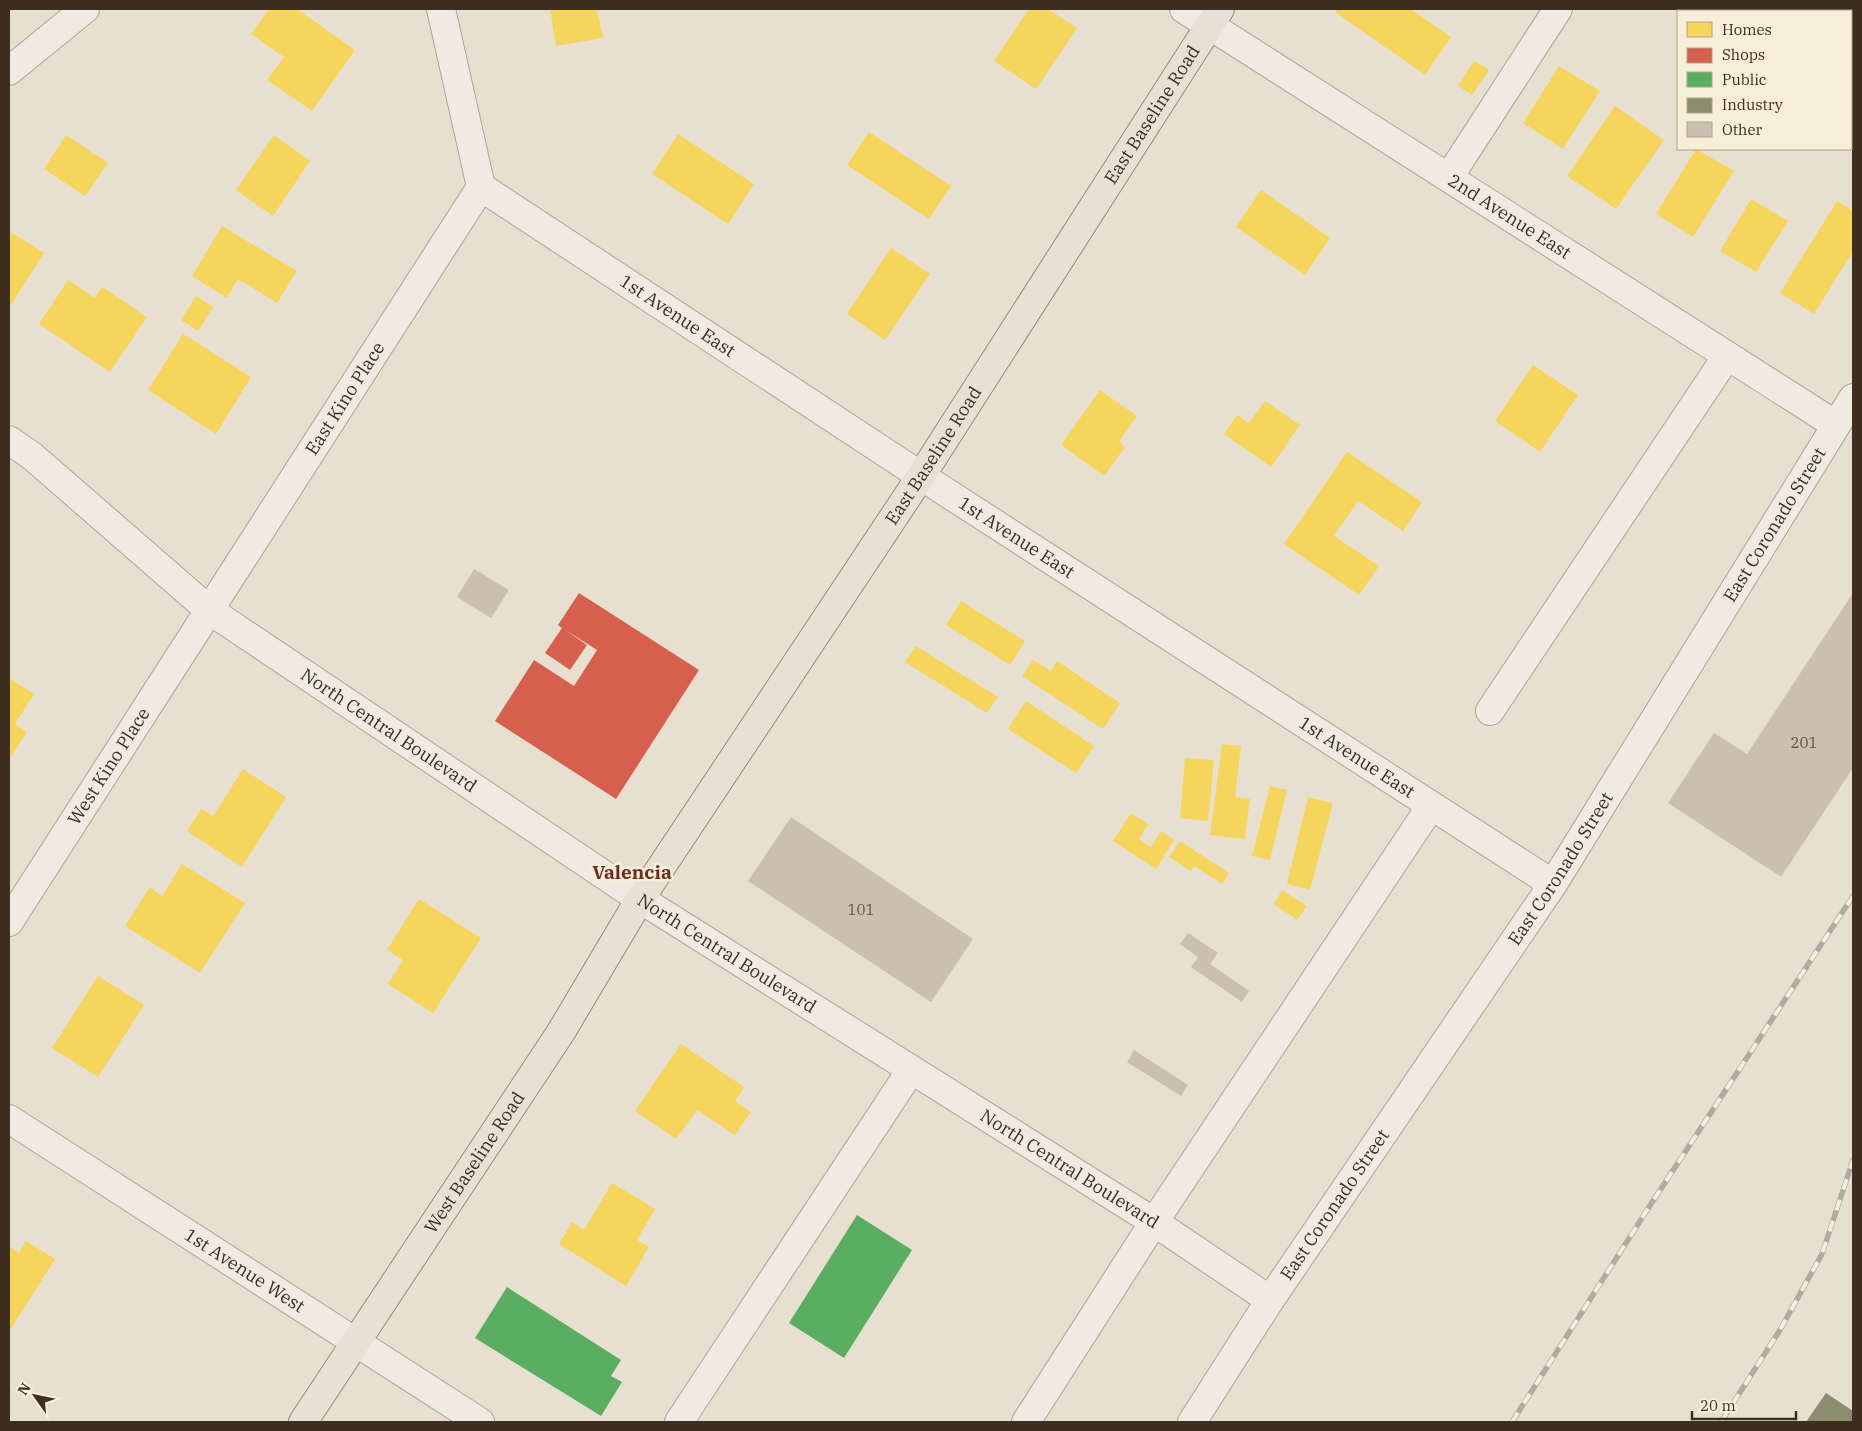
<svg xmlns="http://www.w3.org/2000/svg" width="1862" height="1431" font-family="'IBM Plex Serif',serif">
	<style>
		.homes { fill: #f6d55c }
		.shops { fill: #d6604d }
		.public { fill: #5aae61 }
		.industry { fill: #8c8c6e }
		.building { fill: #cbbfb2 }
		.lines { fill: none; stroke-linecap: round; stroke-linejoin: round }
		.minor-casing { stroke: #ada599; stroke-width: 30 }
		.major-casing { stroke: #928b80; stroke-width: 30 }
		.minor { stroke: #efebe3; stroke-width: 28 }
		.major { stroke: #e6e1d4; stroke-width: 28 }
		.rail-casing { stroke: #afaaa2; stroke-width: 5.5 }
		.rail { stroke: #f7eed8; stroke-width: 4; stroke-dasharray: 11; stroke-linecap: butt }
		.labels { text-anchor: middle; stroke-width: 5; stroke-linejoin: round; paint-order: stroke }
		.number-label { font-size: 15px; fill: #605244 }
		.street-label { font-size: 18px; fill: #3d2e20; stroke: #f7eed8 }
		.neighbourhood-label { font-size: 19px; font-weight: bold; fill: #6b2e1e; stroke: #f7eed8 }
	</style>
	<rect width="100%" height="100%" fill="#e7e0d1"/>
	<g class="homes">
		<polygon points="269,9 297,9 355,50 312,111 267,80 284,57 251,34"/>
		<polygon points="550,9 597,9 603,38 556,46"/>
		<polygon points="1029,9 1048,9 1077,28 1036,89 994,61"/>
		<polygon points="1338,9 1411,9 1451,37 1425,75 1335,12"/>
		<polygon points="1474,61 1489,70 1472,95 1458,86"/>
		<polygon points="1559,66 1600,91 1563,149 1523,123"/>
		<polygon points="1615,106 1664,140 1616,209 1567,176"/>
		<polygon points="869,132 951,186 929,219 847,165"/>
		<polygon points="678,134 754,184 728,224 652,174"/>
		<polygon points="66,135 108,163 85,196 44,169"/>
		<polygon points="274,135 310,161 273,216 236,190"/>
		<polygon points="1696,149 1734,171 1693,237 1656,214"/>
		<polygon points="1261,190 1330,238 1305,275 1236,227"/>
		<polygon points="1751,199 1788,221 1756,272 1720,251"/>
		<polygon points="1837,201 1853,211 1853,251 1814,314 1780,293"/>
		<polygon points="222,226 297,271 277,303 238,279 227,298 192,276"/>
		<polygon points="9,231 44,253 9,308"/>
		<polygon points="891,248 930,274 885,340 847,314"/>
		<polygon points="68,280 95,298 102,287 147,317 110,372 39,324"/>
		<polygon points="196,296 213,307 198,331 181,320"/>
		<polygon points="183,334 251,377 216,434 148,390"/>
		<polygon points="1533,365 1578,395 1540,452 1495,421"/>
		<polygon points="1100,390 1137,416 1119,442 1125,447 1104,476 1061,445"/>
		<polygon points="1265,401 1300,425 1271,467 1224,434 1237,415 1249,423"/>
		<polygon points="1347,452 1422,502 1403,531 1358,501 1334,536 1379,566 1359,595 1284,544"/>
		<polygon points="961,601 1025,641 1010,665 946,625"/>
		<polygon points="916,646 998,697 987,713 905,662"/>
		<polygon points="1033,660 1051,671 1057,661 1120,703 1103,729 1022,676"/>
		<polygon points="9,678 34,694 15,724 27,732 9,760"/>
		<polygon points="1026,701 1094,746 1076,773 1008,729"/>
		<polygon points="1222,744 1241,746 1235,797 1250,799 1245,839 1210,835"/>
		<polygon points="1185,758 1214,760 1208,821 1180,818"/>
		<polygon points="243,769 286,797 242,867 187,831 201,809 213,816"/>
		<polygon points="1270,786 1287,790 1270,860 1252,856"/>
		<polygon points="1308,797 1333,803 1310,890 1287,884"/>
		<polygon points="1131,813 1148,824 1139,839 1151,847 1161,831 1174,840 1156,869 1113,841"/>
		<polygon points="1180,841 1229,873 1222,884 1194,866 1191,871 1169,857"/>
		<polygon points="182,864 245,903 200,973 125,926 150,887 162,896"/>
		<polygon points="1282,890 1307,906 1297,920 1274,904"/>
		<polygon points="419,899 481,938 433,1013 388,984 403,960 387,950"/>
		<polygon points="98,976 144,1005 98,1077 52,1048"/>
		<polygon points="681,1044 744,1087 735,1101 751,1112 735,1135 697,1110 676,1139 635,1111"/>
		<polygon points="612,1183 655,1209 637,1240 649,1247 626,1286 559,1244 572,1222 584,1230"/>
		<polygon points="26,1241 55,1259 9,1332 9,1246 19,1253"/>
	</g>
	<polygon class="shops" points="579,593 699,670 616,799 495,721 534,660 574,686 597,650 564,629 587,645 570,670 545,653 562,628 558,625"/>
	<g class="public">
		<polygon points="857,1215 912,1250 844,1358 789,1323"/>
		<polygon points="507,1287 621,1360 611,1376 622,1382 601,1416 475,1338"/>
	</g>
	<polygon class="industry" points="1826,1393 1853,1411 1853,1422 1806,1422"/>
	<g class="building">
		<polygon points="474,569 509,590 491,618 457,597"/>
		<polygon points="1853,593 1853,768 1781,877 1668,803 1714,733 1747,754"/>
		<polygon points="791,817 973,939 931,1002 748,881"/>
		<polygon points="1188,933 1218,953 1210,964 1249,991 1242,1002 1191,967 1198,957 1180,944"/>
		<polygon points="1134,1050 1188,1085 1181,1096 1127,1062"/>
	</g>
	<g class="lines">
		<defs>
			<g id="minor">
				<polyline points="441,9 481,187"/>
				<path id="s1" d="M1184,9L1836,425"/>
				<polyline points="9,71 85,9"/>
				<polyline points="1449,177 1558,9"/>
				<path id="s2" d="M481,187L921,476L1553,884"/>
				<path id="s3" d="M9,440L32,456L209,610L640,899L1154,1222L1270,1300"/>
				<polyline points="1490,711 1727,356"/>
				<path id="s4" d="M9,922L481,187"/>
				<path id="s5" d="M9,1119L480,1422"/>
				<polyline points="679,1422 911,1070"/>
				<polyline points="1026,1422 1154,1222 1431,806"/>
				<path id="s6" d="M1192,1422L1270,1300L1553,884L1853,398"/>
			</g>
			<g id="major">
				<path id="s7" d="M303,1422L561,1032L640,899L921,476L1220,9"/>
			</g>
		</defs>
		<use href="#minor" class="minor-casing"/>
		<use href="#major" class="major-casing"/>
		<use href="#minor" class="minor"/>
		<use href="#major" class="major"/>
		<defs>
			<g id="rail">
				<polyline points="1512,1422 1649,1207 1853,896"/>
				<polyline points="1721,1422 1780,1330 1822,1254 1853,1160"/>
			</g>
		</defs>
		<use href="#rail" class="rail-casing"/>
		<use href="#rail" class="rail"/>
	</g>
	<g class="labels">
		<g class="number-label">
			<text x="1804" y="748">201</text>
			<text x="861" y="915">101</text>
		</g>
		<g class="street-label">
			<text dy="6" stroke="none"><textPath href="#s7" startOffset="1559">East Baseline Road</textPath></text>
			<text dy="6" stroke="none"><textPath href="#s1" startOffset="386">2nd Avenue East</textPath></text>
			<text dy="6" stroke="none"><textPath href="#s2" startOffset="235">1st Avenue East</textPath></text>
			<text dy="6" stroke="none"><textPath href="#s4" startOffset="622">East Kino Place</textPath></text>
			<text dy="6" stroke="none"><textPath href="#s7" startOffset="1154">East Baseline Road</textPath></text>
			<text dy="6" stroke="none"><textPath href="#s6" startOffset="1070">East Coronado Street</textPath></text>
			<text dy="6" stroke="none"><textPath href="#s2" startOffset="640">1st Avenue East</textPath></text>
			<text dy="6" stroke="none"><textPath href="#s3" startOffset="479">North Central Boulevard</textPath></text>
			<text dy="6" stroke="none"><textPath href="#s2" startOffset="1045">1st Avenue East</textPath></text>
			<text dy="6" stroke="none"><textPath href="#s4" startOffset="185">West Kino Place</textPath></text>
			<text dy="6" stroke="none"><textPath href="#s6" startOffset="665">East Coronado Street</textPath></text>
			<text dy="6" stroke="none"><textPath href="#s3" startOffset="884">North Central Boulevard</textPath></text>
			<text dy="6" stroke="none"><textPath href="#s7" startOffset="311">West Baseline Road</textPath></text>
			<text dy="6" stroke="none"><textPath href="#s3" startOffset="1289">North Central Boulevard</textPath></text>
			<text dy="6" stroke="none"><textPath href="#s6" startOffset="260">East Coronado Street</textPath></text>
			<text dy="6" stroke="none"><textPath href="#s5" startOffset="280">1st Avenue West</textPath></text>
		</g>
		<g class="neighbourhood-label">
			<text x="632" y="879">Valencia</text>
		</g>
	</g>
	<rect width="1862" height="1431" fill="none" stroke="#3d2e20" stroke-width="20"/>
	<rect x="1677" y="10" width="175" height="140" fill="#f7eed8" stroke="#ada18e"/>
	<rect x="1687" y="22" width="25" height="15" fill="#f6d55c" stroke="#ada18e"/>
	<text x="1722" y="35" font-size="15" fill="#3d2e20">Homes</text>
	<rect x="1687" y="48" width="25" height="15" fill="#d6604d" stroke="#ada18e"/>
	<text x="1722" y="60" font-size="15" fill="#3d2e20">Shops</text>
	<rect x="1687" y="72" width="25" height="15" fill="#5aae61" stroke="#ada18e"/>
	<text x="1722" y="85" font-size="15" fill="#3d2e20">Public</text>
	<rect x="1687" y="98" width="25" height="15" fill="#8c8c6e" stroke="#ada18e"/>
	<text x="1722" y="110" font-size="15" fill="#3d2e20">Industry</text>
	<rect x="1687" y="122" width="25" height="15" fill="#cbbfb2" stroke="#ada18e"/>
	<text x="1722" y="135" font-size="15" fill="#3d2e20">Other</text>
	<g transform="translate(35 1396) rotate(303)" stroke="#f7eed8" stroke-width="4" paint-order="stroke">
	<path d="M0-4L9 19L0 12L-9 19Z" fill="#3d2e20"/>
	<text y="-8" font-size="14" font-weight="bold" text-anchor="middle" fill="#3d2e20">N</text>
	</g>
	<path d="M1692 1411v8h104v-8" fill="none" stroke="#3d2e20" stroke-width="2.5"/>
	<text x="1700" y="1411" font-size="15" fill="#3d2e20" stroke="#f7eed8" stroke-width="4" paint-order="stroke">20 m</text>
</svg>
